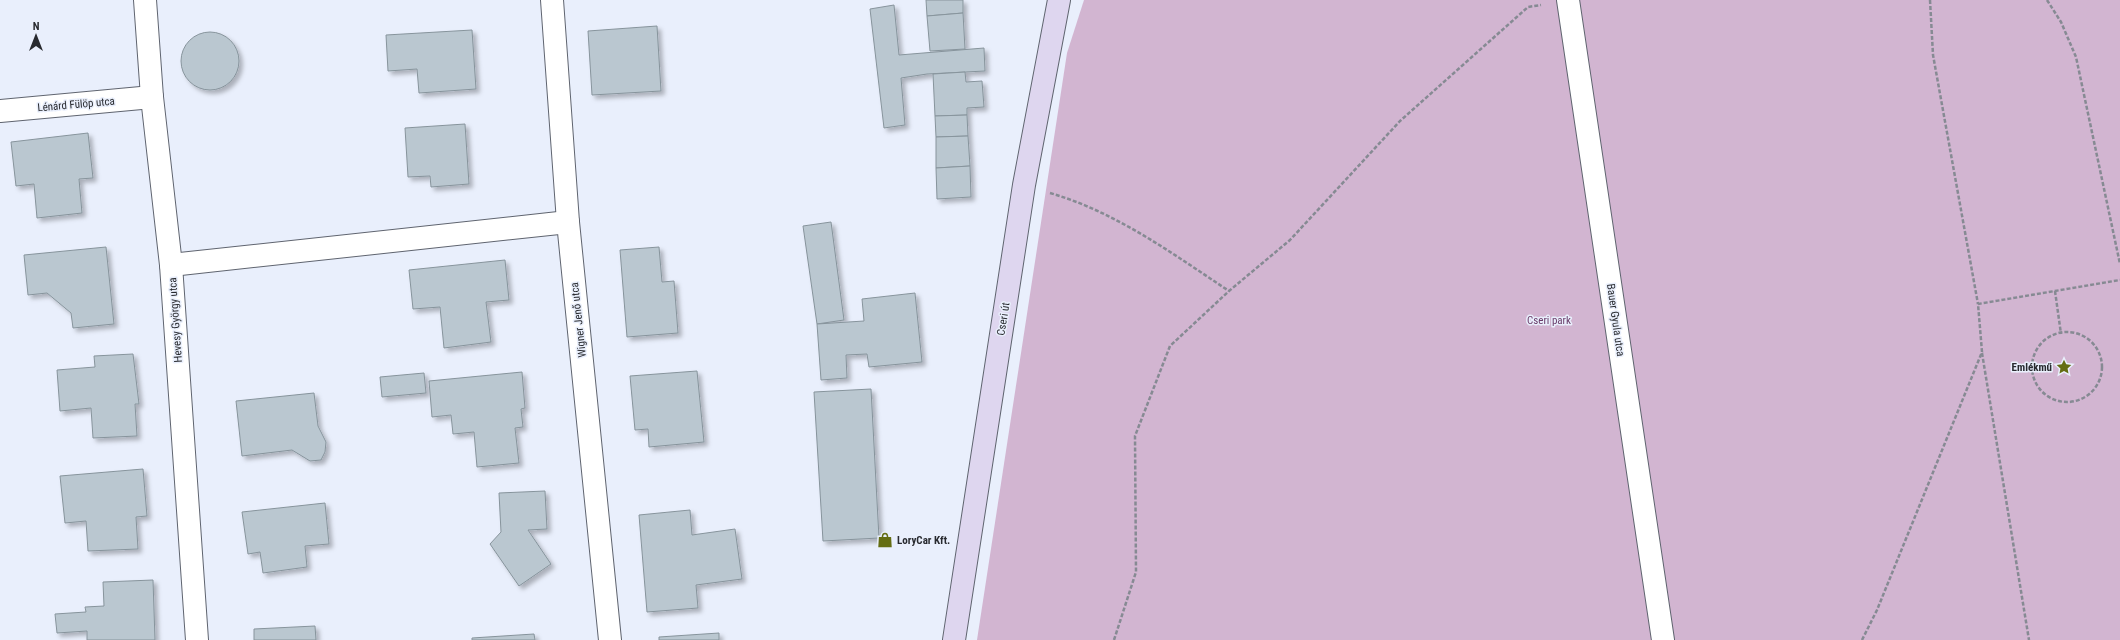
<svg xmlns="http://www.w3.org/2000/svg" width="2120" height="640" font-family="'Roboto Condensed',sans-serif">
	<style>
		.green { fill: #d2b5d1 }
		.building { fill: #bac7d0; stroke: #87949c; filter: url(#shadow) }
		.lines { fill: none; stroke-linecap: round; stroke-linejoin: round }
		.street-casing { stroke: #5f646f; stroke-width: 24 }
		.secondary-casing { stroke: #5f646f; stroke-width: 24 }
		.path { stroke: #868a93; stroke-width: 2.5; stroke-dasharray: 4 2; stroke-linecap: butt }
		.street { stroke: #fff; stroke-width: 22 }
		.secondary { stroke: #ded6ef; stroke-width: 22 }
		.labels { text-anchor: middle; stroke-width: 3; stroke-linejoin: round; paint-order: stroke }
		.street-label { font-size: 11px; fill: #282a2f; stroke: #e9effc }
		.park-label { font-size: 11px; fill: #693b69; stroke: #e9effc }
		.poi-label { font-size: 11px; font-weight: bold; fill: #282a2f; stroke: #e9effc; text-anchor: end }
	</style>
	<defs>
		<filter id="shadow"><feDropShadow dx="3.5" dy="3.5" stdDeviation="2" flood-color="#0004"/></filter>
	</defs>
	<rect width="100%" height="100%" fill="#e9effc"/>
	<polygon class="green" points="1084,0 2120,0 2120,640 977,640 1067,53"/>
	<g class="building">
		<polygon points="926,0 963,0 963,13 927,16"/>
		<polygon points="894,5 899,55 984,48 985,71 927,74 901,78 905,125 884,128 870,9"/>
		<polygon points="963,13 965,49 930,51 927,16"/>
		<polygon points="657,26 661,91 592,95 588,31"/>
		<polygon points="472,30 476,89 419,93 417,69 388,71 386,35"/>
		<circle cx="210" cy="61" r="29"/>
		<polygon points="965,72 966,82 982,81 984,107 967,108 967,115 935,116 933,74"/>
		<polygon points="967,115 968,136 936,137 935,116"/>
		<polygon points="465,124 469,184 431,187 430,176 408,177 405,128"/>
		<polygon points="88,133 93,178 79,179 82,213 37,218 34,184 16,186 11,142"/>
		<polygon points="968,136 970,166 936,168 936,137"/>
		<polygon points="970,166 971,197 937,199 936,168"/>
		<polygon points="831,222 844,320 817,324 803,226"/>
		<polygon points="106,247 114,324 73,328 71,313 47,293 28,295 24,255"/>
		<polygon points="659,247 662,282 674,281 678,333 627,337 620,250"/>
		<polygon points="505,260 509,300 486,302 491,342 444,348 440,307 413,309 409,270"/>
		<polygon points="915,293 922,362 869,367 867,354 846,355 847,378 821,380 817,324 864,321 862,299"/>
		<polygon points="133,354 139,404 135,404 137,436 93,438 91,408 60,411 57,370 95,367 94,356"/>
		<polygon points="697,371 704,442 649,447 648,429 635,430 630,376"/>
		<polygon points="522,372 525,408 521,409 523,427 515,428 519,463 477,467 474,432 453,434 451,415 432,417 429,381"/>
		<polygon points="424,373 426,393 382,397 380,377"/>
		<polygon points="871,389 879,538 823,541 814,392"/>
		<polygon points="314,393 318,426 326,442 325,452 321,460 310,461 292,450 242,456 236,401"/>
		<polygon points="143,469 147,516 136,517 138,549 88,551 86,521 65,523 60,476"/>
		<polygon points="545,491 547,529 528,530 551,564 519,586 490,544 501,532 499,493"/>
		<polygon points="325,503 329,544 305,546 307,567 263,573 260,552 248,554 242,512"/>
		<polygon points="690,510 692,535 735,529 742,579 696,585 698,608 647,612 639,515"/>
		<polygon points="153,580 155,640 87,640 87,631 57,633 55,614 86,612 85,607 104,606 103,582"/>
		<polygon points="315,626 316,640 254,640 254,629"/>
		<polygon points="719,633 719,640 659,640 659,637"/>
		<polygon points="534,634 535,640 472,640 472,638"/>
	</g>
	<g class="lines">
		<defs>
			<g id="street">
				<polyline points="145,0 152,97 171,265 197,640"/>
				<polyline points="552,0 568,222 610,640"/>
				<polyline points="1568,0 1663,640"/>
				<polyline points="0,111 152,97"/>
				<polyline points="171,265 568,222"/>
			</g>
			<polyline id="secondary" points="954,640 1024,185 1059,0"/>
		</defs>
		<use href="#street" class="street-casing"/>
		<use href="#secondary" class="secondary-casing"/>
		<g class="path">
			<polyline points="1930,0 1933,55 1978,304"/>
			<polyline points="2047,0 2061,22 2076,57 2120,264"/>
			<path d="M1050,193C1116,212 1173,254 1229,291"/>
			<polyline points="2055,291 2061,334"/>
			<circle cx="2067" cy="367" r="35"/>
			<polyline points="1982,353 2029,640"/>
			<polyline points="1114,640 1136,572 1135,436 1170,346 1229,291 1290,240 1400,121 1528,7 1541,5"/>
			<polyline points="1862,640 1877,610 1982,352 1978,304 2120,280"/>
		</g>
		<use href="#street" class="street"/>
		<use href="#secondary" class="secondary"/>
	</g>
	<defs>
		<symbol id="sight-bare" viewBox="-9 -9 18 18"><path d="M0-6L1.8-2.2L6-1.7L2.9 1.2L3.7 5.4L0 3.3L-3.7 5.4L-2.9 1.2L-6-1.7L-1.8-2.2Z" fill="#646d13" stroke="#e9effc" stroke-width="2.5" paint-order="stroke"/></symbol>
		<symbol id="shop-bare" viewBox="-9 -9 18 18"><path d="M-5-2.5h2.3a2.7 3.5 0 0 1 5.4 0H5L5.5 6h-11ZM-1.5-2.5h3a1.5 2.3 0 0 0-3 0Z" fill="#646d13" stroke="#e9effc" stroke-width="2.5" paint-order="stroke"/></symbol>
	</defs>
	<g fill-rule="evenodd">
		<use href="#sight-bare" x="2053" y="356" width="22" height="22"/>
		<use href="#shop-bare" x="874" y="529" width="22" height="22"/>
	</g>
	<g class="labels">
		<g class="street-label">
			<text transform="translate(76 104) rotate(-5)" y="4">Lénárd Fülöp utca</text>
			<text transform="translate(1003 319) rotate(-81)" y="4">Cseri út</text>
			<text transform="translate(175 320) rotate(-94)" y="4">Hevesy György utca</text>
			<text transform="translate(578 320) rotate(-96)" y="4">Wigner Jenő utca</text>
			<text transform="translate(1616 320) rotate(82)" y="4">Bauer Gyula utca</text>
		</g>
		<g class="park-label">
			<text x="1549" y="324">Cseri park</text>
		</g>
		<g class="poi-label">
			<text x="2052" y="371">Emlékmű</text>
			<text x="897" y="544" text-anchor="start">LoryCar Kft.</text>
		</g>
	</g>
	<g transform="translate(36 36)" stroke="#e9effc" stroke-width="3" paint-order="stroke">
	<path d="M0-3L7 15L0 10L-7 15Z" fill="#282a2f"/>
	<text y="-6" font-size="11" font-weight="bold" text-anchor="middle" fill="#282a2f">N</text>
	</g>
</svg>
